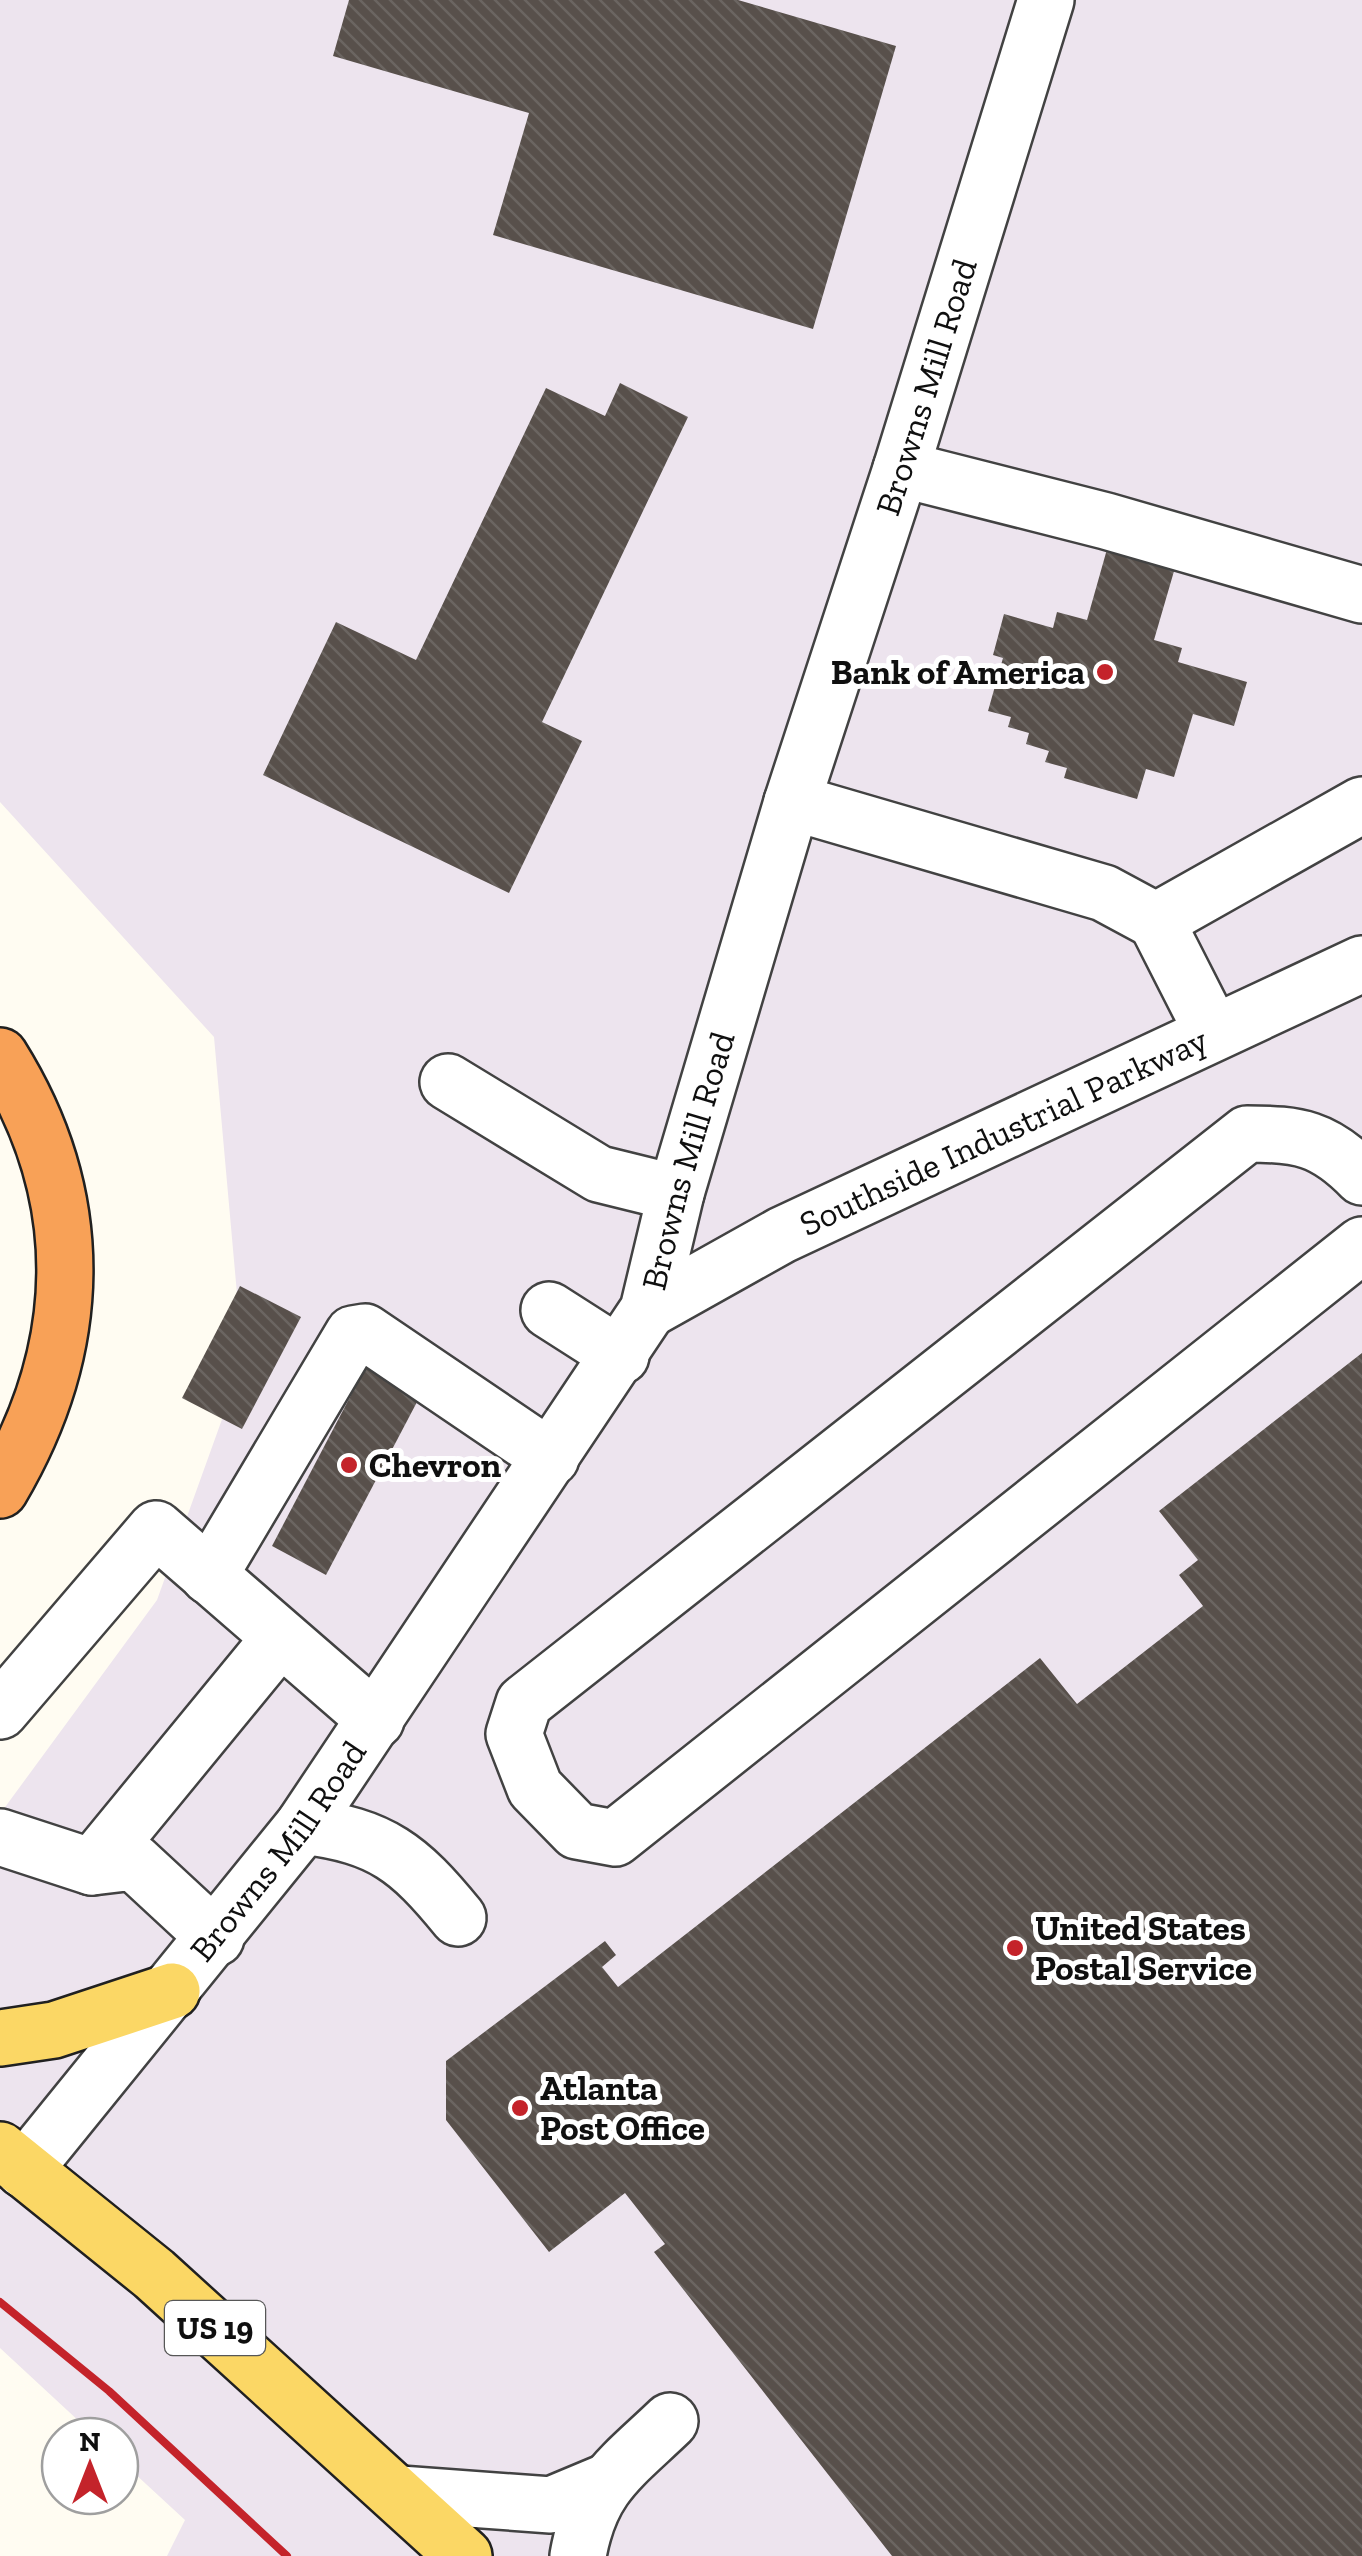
<svg xmlns="http://www.w3.org/2000/svg" width="1362" height="2556" font-family="'Zilla Slab',serif">
	<style>
		.industrial { fill: #ede4ee }
		.building { fill: url(#building-back-hatch) }
		.lines { fill: none; stroke-linecap: round; stroke-linejoin: round }
		.minor-casing { stroke: #424242; stroke-width: 60 }
		.major-casing { stroke: #202020; stroke-width: 60 }
		.highway-casing { stroke: #202020; stroke-width: 60 }
		.minor { stroke: #fff; stroke-width: 55 }
		.major { stroke: #fbd765; stroke-width: 55 }
		.highway { stroke: #f8a157; stroke-width: 55 }
		.rail { stroke: #c4232a; stroke-width: 8 }
		.poi-dot { fill: #c4232a; stroke: #fff; stroke-width: 4 }
		.labels { text-anchor: middle; stroke-width: 10; stroke-linejoin: round; paint-order: stroke }
		.shield { fill: #fff; stroke: #575757; stroke-width: 2.5 }
		.shield-label { font-size: 32px; font-weight: bold; fill: #0f0f0f }
		.street-label { font-size: 35px; fill: #0f0f0f; stroke: #fff }
		.poi-label { font-size: 35px; font-weight: bold; fill: #0f0f0f; stroke: #fff; text-anchor: start }
	</style>
	<defs>
		<pattern id="building-back-hatch" width="6" height="6" patternUnits="userSpaceOnUse" patternTransform="scale(2.5)"><rect width="6" height="6" fill="#58504b"/><path d="M-1 5l2 2M0 0l6 6M5-1l2 2" fill="none" stroke="#6b6561"/></pattern>
	</defs>
	<rect width="100%" height="100%" fill="#fffcf2"/>
	<polygon class="industrial" points="0,0 1362,0 1362,2556 167,2556 185,2520 120,2460 120,2436 95,2436 0,2348 0,1814 157,1600 243,1361 214,1037 0,802"/>
	<g class="building">
		<polygon points="349,0 738,0 896,46 813,329 493,235 529,113 333,56"/>
		<polygon points="620,383 688,417 542,722 582,741 509,893 263,775 336,622 416,660 546,388 605,416"/>
		<polygon points="1111,535 1179,554 1154,640 1182,648 1178,662 1247,682 1234,726 1193,714 1174,777 1146,769 1137,799 1064,778 1067,768 1045,762 1049,751 1026,744 1029,733 1008,727 1011,717 988,711 1003,658 993,655 1004,614 1053,628 1057,612 1087,620"/>
		<polygon points="240,1286 301,1317 242,1429 182,1398"/>
		<polygon points="1362,1353 1362,2556 892,2556 654,2252 665,2244 625,2193 549,2252 446,2120 446,2061 605,1941 616,1955 602,1967 618,1987 1040,1658 1077,1704 1203,1606 1179,1575 1198,1560 1159,1511"/>
		<polygon points="372,1355 427,1383 326,1575 272,1546"/>
	</g>
	<g class="lines">
		<defs>
			<g id="minor">
				<polyline points="901,469 1106,521 1362,595"/>
				<polyline points="792,802 1104,893 1156,921 1362,805"/>
				<polyline points="1156,921 1213,1033"/>
				<polyline points="448,1082 599,1174 676,1193"/>
				<path d="M1362,1177C1324,1138 1299,1134 1247,1134L524,1703L514,1734L535,1788L577,1831L615,1838L1362,1245"/>
				<polyline points="549,1310 621,1356"/>
				<path id="s1" d="M648,1310L782,1235L1362,964"/>
				<polyline points="209,1576 353,1334 365,1332 551,1458"/>
				<polyline points="0,1711 156,1529 376,1720"/>
				<path d="M303,1826C382,1836 409,1858 458,1918"/>
				<polyline points="0,1837 92,1867 134,1862 216,1938"/>
				<polyline points="92,1867 280,1638"/>
				<path id="s2" d="M24,2170L303,1826L648,1310L676,1193L792,802L901,469L1046,0"/>
				<polyline points="400,2494 551,2505 606,2482"/>
				<path d="M578,2556C590,2486 621,2468 670,2421"/>
			</g>
			<g id="major">
				<polyline points="0,2038 54,2030 172,1991"/>
				<polyline points="0,2150 154,2274 464,2556"/>
			</g>
			<path id="highway" d="M0,1056C89,1198 84,1348 0,1490"/>
		</defs>
		<use href="#minor" class="minor-casing"/>
		<use href="#major" class="major-casing"/>
		<use href="#highway" class="highway-casing"/>
		<use href="#minor" class="minor"/>
		<use href="#major" class="major"/>
		<use href="#highway" class="highway"/>
		<polyline class="rail" points="0,2302 109,2391 287,2556"/>
	</g>
	<g class="poi-dot">
		<circle cx="1105" cy="672" r="10"/>
		<circle cx="349" cy="1465" r="10"/>
		<circle cx="1015" cy="1948" r="10"/>
		<circle cx="520" cy="2108" r="10"/>
	</g>
	<g class="labels">
		<rect class="shield" x="165" y="2301" width="100" height="54" rx="8"/>
		<g class="shield-label">
			<text x="215" y="2339">US 19</text>
		</g>
		<g class="street-label">
			<text dy="12" stroke="none"><textPath href="#s2" startOffset="2028">Browns Mill Road</textPath></text>
			<text dy="12" stroke="none"><textPath href="#s1" startOffset="398">Southside Industrial Parkway</textPath></text>
			<text dy="12" stroke="none"><textPath href="#s2" startOffset="1218">Browns Mill Road</textPath></text>
			<text dy="12" stroke="none"><textPath href="#s2" startOffset="408">Browns Mill Road</textPath></text>
		</g>
		<g class="poi-label">
			<text x="1085" y="684" text-anchor="end">Bank of America</text>
			<text x="369" y="1477">Chevron</text>
			<text x="1035" y="1940">United States<tspan x="1035" dy="40">Postal Service</tspan></text>
			<text x="540" y="2100">Atlanta<tspan x="540" dy="40">Post Office</tspan></text>
		</g>
	</g>
	<g transform="translate(90 2466)"><circle r="48" fill="#ffffff" stroke="#9f9f9f" stroke-width="2.5"/>
	<path d="M0-8L18 38L0 25L-18 38Z" fill="#c4232a"/>
	<text y="-15" font-size="28" font-weight="bold" text-anchor="middle" fill="#0f0f0f">N</text>
	</g>
</svg>
